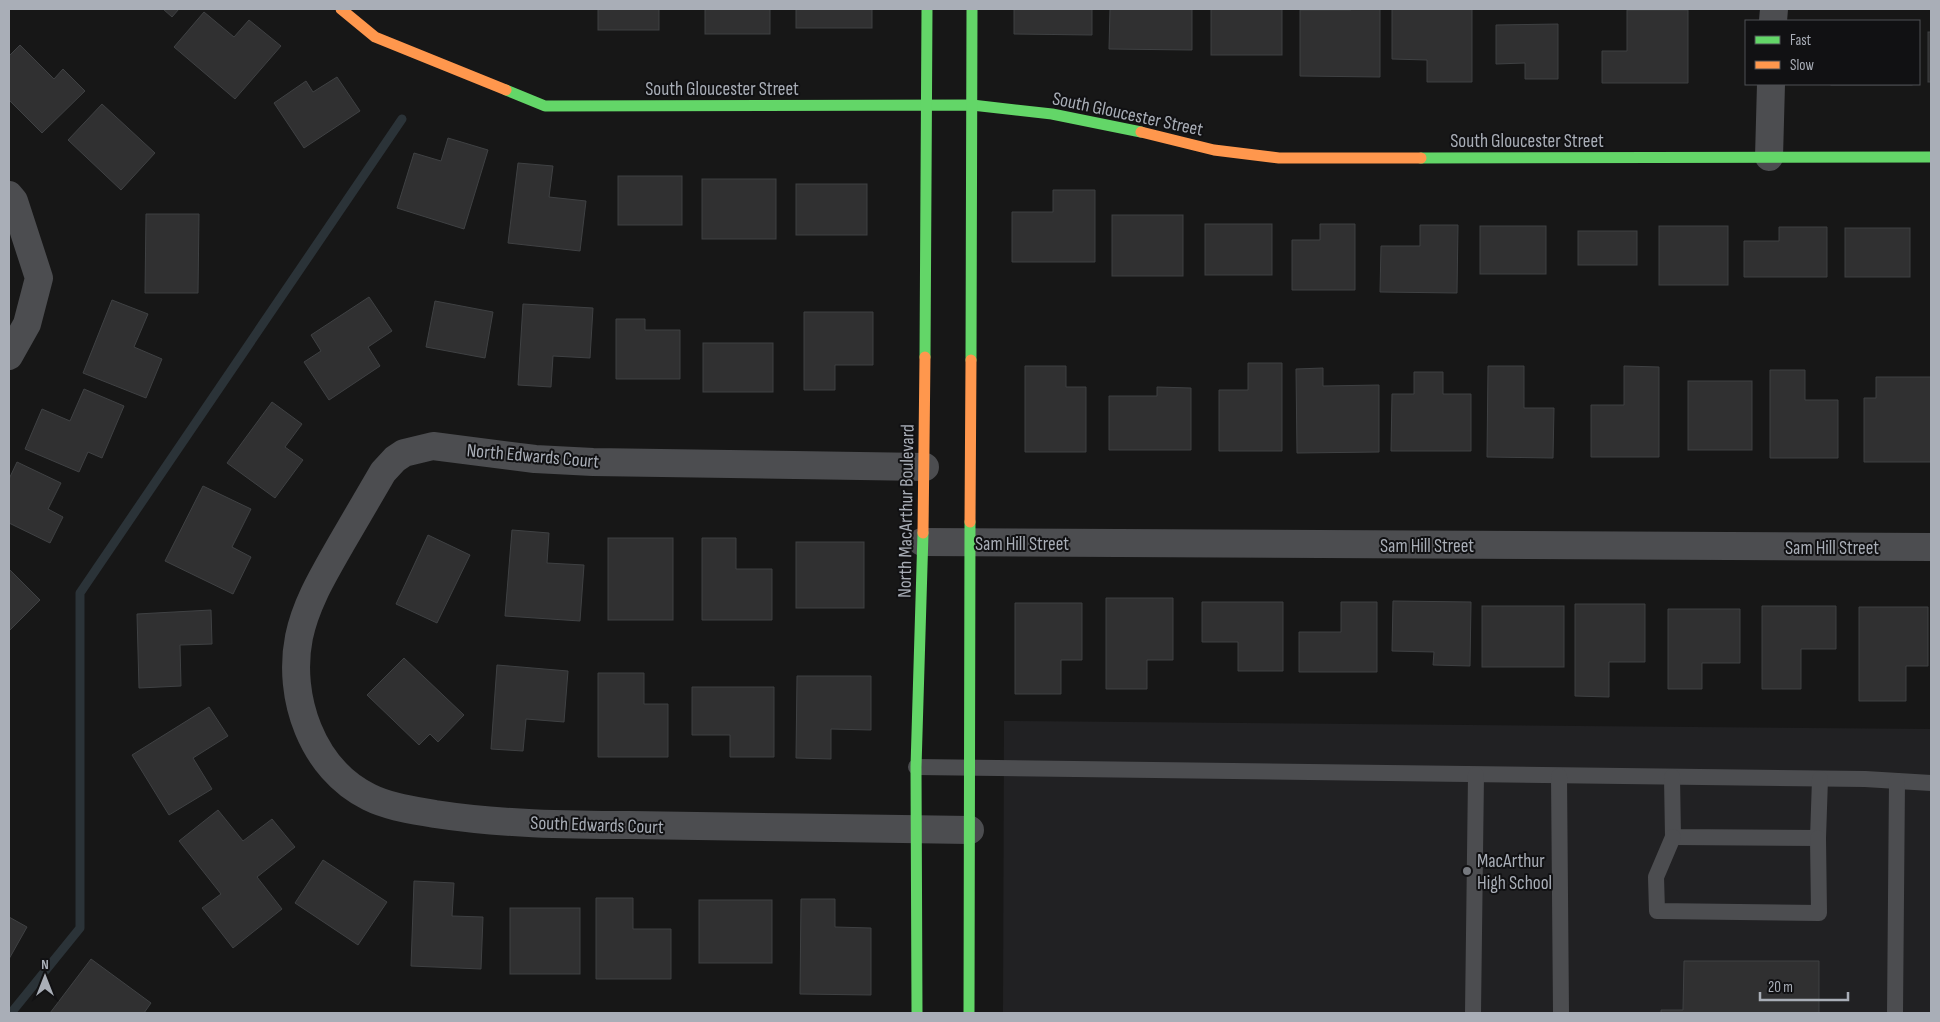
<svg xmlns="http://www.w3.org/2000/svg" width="1940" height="1022" font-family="'Sofia Sans Condensed',sans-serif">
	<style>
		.built { fill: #212123 }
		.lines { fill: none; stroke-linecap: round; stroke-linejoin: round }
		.stream { stroke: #2b3338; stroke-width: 9 }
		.building { fill: #303031; stroke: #3f4143 }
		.lane { stroke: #4c4d50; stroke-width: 16 }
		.street { stroke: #4c4d50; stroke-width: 28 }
		.fast { stroke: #63d668; stroke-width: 11 }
		.slow { stroke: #ff974d; stroke-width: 11 }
		.poi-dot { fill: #76797f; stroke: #111113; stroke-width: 2 }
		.labels { text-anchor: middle; stroke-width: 4; stroke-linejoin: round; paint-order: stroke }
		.street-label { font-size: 19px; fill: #a9aeb7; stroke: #111113 }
		.poi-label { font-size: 19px; fill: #a9aeb7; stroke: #111113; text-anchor: start }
	</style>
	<rect width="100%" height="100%" fill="#171717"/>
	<polygon class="built" points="1004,721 1931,729 1931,1013 1003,1013"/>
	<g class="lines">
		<polyline class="stream" points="11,1013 80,928 80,593 402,119"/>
	</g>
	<g class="building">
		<polygon points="163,9 179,9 172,17"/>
		<rect x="598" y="9" width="61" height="21"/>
		<rect x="705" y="9" width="65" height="25"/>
		<rect x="796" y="9" width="76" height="19"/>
		<polygon points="1014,9 1092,9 1092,35 1014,34"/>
		<polygon points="1110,9 1192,9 1192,50 1109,49"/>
		<rect x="1211" y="9" width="71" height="46"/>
		<polygon points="1351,9 1380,9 1380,77 1300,76 1300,10 1351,10"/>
		<polygon points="1392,9 1472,9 1472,82 1427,82 1427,60 1392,59"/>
		<polygon points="1627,10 1688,10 1688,83 1602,83 1602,51 1627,51"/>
		<polygon points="204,12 234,37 249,20 281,46 235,99 174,47"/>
		<polygon points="1558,24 1558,79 1525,79 1525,63 1496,64 1496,25"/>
		<rect x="1928" y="32" width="3" height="50"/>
		<polygon points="20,45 54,79 63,69 85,91 42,133 9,100 9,56"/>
		<polygon points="337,77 360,111 304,148 274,103 306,81 313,92"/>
		<rect x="1831" y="84" width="81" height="1"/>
		<polygon points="102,104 155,153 121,190 68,140"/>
		<polygon points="448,138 488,150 464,229 397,208 414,153 441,161"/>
		<polygon points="518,163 553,166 549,197 586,201 580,251 508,243"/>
		<rect x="618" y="176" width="64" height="49"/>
		<rect x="702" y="179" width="74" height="60"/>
		<rect x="796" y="184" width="71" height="51"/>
		<polygon points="1053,190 1095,190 1095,262 1012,262 1012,212 1053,212"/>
		<polygon points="146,214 199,214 198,293 145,293"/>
		<rect x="1112" y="215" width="71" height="61"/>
		<rect x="1205" y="224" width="67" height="51"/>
		<polygon points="1320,224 1355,224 1355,290 1292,290 1292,240 1320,240"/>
		<polygon points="1420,225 1458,225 1457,293 1380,292 1381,246 1420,246"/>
		<rect x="1480" y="226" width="66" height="48"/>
		<rect x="1659" y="226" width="69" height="59"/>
		<polygon points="1779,227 1827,227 1827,277 1744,277 1744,241 1779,241"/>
		<rect x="1845" y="228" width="65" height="49"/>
		<rect x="1578" y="231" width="59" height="34"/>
		<polygon points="369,297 392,331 368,347 380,366 329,400 304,362 321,351 311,335"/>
		<polygon points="112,300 148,314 134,347 162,359 146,398 83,373"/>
		<polygon points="435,301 493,312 485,358 426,347"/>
		<polygon points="523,304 593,308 590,358 553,356 551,387 518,385"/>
		<polygon points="804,312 873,312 873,365 835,365 835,390 804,390"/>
		<polygon points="616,319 645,319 645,330 680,330 680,379 616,379"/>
		<rect x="703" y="343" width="70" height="49"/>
		<polygon points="1248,363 1282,363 1282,451 1219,451 1219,390 1248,390"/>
		<polygon points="1025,366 1066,366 1066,387 1086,387 1086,452 1025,452"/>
		<polygon points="1488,366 1524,366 1524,408 1554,408 1553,458 1487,457"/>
		<polygon points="1624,366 1659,367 1659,457 1591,457 1591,405 1624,405"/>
		<polygon points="1323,368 1323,386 1379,385 1379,452 1297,453 1296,369"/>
		<polygon points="1770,370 1805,370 1805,400 1838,400 1838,458 1770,458"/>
		<polygon points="1414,372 1443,372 1443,394 1471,394 1471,451 1391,451 1392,394 1414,394"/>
		<polygon points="1876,377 1931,377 1931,462 1864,462 1864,398 1876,398"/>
		<rect x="1688" y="381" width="64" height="69"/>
		<polygon points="1157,387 1191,388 1191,450 1109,450 1109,396 1157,396"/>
		<polygon points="84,389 124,406 102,458 88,452 79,472 25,449 42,409 70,421"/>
		<polygon points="272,402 302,424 285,447 303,460 275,498 227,463"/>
		<polygon points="17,462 61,483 48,509 63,517 50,543 9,523 9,479"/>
		<polygon points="203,486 251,509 232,547 251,557 233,594 165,561"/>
		<polygon points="512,530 549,533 547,563 584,565 580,621 505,616"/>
		<polygon points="428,535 470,555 437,623 396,604"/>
		<rect x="608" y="538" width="65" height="82"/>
		<polygon points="702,538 736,538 736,569 772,569 772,620 702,620"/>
		<rect x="796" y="542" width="68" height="66"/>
		<polygon points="9,569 40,600 9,631"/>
		<polygon points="1106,598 1173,598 1173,660 1147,660 1147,689 1106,689"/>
		<polygon points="1393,601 1471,602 1470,666 1433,665 1434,652 1392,651"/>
		<polygon points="1202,602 1283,602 1283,671 1238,671 1238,642 1202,642"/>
		<polygon points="1341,602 1377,602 1377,672 1299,672 1299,632 1341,632"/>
		<polygon points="1015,603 1082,603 1082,660 1061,660 1061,694 1015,694"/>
		<polygon points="1575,604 1645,604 1645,662 1609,662 1609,697 1575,696"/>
		<rect x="1482" y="606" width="82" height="61"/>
		<polygon points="1762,606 1836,606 1836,649 1801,649 1801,689 1762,689"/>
		<polygon points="1859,607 1928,607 1928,666 1906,666 1906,701 1859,701"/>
		<polygon points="1668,609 1740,609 1740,663 1702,663 1702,689 1668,689"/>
		<polygon points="211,610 212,644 180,645 181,686 139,688 137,614"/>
		<polygon points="404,658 464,715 438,742 430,734 419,745 367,695"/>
		<polygon points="497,665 568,671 564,722 526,719 523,751 491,749"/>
		<polygon points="598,673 644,673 644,704 668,704 668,757 598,757"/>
		<polygon points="797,676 871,676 871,730 831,729 831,759 796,758"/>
		<polygon points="692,687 774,687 774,757 730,757 730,735 692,735"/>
		<polygon points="209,707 228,736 193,758 212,789 169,815 132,755"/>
		<polygon points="218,810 243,841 272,819 295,847 257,877 282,909 233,948 202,908 221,894 179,841"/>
		<polygon points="323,860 387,902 358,945 295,903"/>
		<polygon points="414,881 454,883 452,916 483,917 481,969 411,966"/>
		<polygon points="596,898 633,898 633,929 671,929 671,979 596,979"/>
		<polygon points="801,899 835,899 835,927 871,928 871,995 800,994"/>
		<rect x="699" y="900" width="73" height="63"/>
		<rect x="510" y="908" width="70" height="66"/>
		<polygon points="9,917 27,927 9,959"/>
		<polygon points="91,959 151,1003 144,1013 50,1013"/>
		<polygon points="1684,961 1819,961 1819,1013 1661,1013 1661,1010 1683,1010"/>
	</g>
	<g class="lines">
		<g class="lane">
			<polyline points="916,767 1865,779 1931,783"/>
			<polyline points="1559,776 1561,1013"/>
			<polyline points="1672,777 1673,837 1818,838 1820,779"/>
			<polyline points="1673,837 1656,877 1657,911 1819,913 1818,838"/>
			<polyline points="1473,1013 1476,775"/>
			<polyline points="1895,1013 1897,781"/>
		</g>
		<g class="street">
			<polyline points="1773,21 1774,9"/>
			<polyline points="1769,157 1771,84"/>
			<polyline points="9,195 14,201 39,278 27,324 9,356"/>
			<path d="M925,467L593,462L535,459L433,446L404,453L395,459L383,472C369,496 355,520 341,544C324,574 306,603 299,637C287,697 312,769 369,797C389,807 413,810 435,814C500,824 566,825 631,825C744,827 857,828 970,830"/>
			<polyline points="922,542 1931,547"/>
		</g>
		<g class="fast">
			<polyline points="506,90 545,106 972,105 1052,114 1141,132"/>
			<polyline points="1421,158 1931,157"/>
			<polyline points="925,357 927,9"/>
			<polyline points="971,360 972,9"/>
			<polyline points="917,1013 916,767 923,533"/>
			<polyline points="969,1013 970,522"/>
		</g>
		<g class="slow">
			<polyline points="341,9 375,37 506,90"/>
			<polyline points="1141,132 1214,150 1279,158 1421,158"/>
			<polyline points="970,522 971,360"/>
			<polyline points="923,533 925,357"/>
		</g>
	</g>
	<circle class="poi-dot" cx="1467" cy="871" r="5"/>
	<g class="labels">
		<g class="street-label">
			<text x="722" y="95">South Gloucester Street</text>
			<text transform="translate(1128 113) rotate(12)" y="7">South Gloucester Street</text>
			<text x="1527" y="147">South Gloucester Street</text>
			<text transform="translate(533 455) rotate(5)" y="7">North Edwards Court</text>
			<text transform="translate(905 511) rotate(-89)" y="7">North MacArthur Boulevard</text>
			<text x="1022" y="550">Sam Hill Street</text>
			<text x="1427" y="552">Sam Hill Street</text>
			<text x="1832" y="554">Sam Hill Street</text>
			<text transform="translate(597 824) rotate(2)" y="7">South Edwards Court</text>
		</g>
		<g class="poi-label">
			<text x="1477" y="867">MacArthur<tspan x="1477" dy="22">High School</tspan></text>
		</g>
	</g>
	<rect width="1940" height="1022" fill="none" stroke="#a9aeb7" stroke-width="20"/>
	<rect x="1745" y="20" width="175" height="65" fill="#111113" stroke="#4e5055"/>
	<rect x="1755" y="36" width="25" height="8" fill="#63d668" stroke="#4e5055"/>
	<text x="1790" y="45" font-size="15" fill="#a9aeb7">Fast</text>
	<rect x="1755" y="61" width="25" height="8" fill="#ff974d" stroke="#4e5055"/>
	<text x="1790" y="70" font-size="15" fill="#a9aeb7">Slow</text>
	<g transform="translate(45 977)" stroke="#111113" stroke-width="4" paint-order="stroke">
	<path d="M0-4L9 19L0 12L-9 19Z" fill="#a9aeb7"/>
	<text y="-8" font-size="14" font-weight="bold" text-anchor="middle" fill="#a9aeb7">N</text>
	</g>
	<path d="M1760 992v8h88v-8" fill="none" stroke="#a9aeb7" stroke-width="2.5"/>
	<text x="1768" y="992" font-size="15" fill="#a9aeb7" stroke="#111113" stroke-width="4" paint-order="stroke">20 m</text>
</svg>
